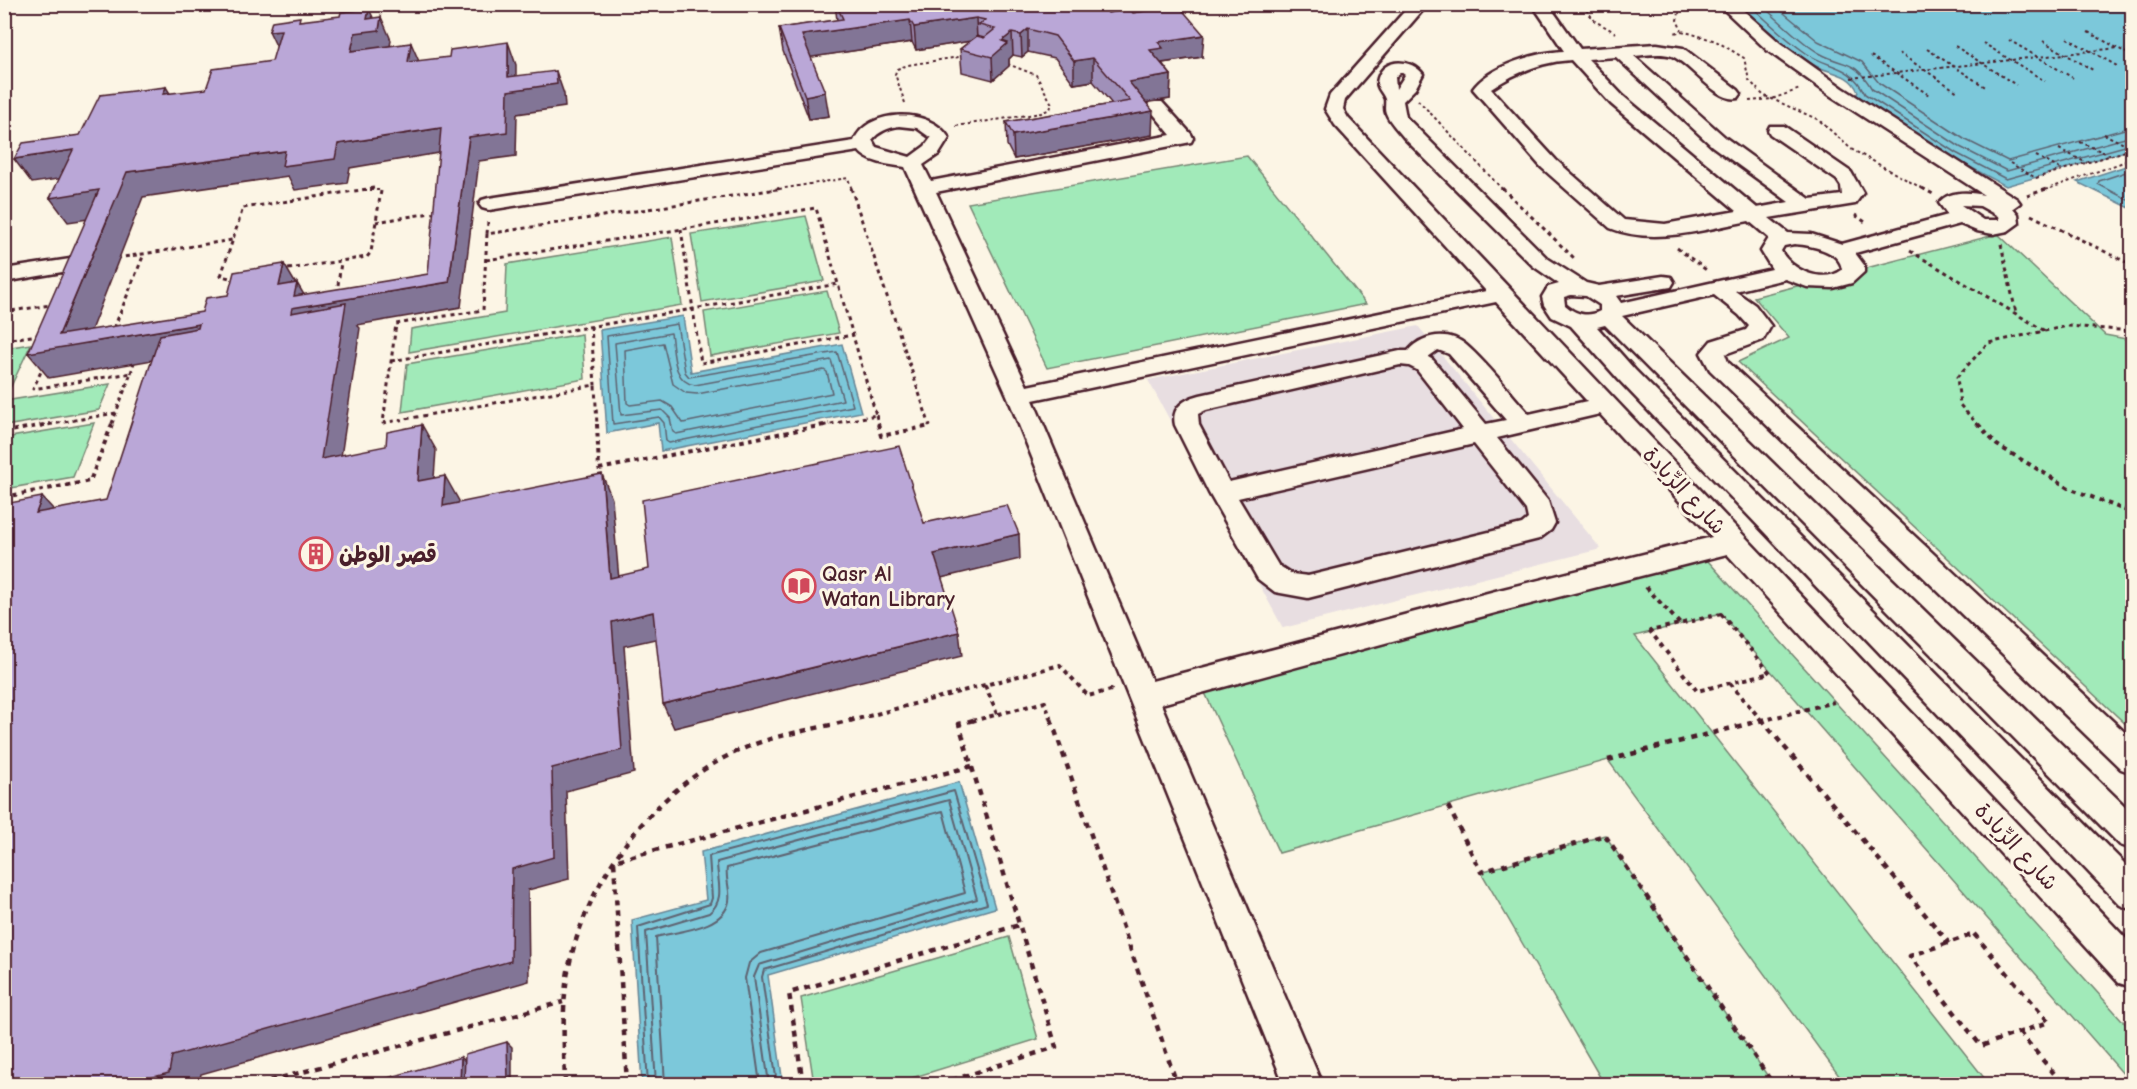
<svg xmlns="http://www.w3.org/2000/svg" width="2137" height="1089" font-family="'Comic Neue','Playpen Sans Arabic',sans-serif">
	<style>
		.built { fill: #e8dee1 }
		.green { fill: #a1eab9; stroke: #768472; stroke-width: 1.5 }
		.water { fill: #7bc8da; stroke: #678494; stroke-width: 1.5 }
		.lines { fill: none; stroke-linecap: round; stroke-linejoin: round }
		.shore-far1 { stroke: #5e6371; stroke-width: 1.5 }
		.shore { stroke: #5e6371; stroke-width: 2 }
		.minor-casing { stroke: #4a1f2b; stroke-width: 5 }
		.path-far3 { stroke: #4a1f2b; stroke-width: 2; stroke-dasharray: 3 3; stroke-linecap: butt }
		.path-far2 { stroke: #4a1f2b; stroke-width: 3; stroke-dasharray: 4 4; stroke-linecap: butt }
		.path-far1 { stroke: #4a1f2b; stroke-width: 4; stroke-dasharray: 4.5 4.5; stroke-linecap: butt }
		.path { stroke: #4a1f2b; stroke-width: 4.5; stroke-dasharray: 6 6; stroke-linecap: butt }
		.minor { fill: #fcf5e5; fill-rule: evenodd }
		.wall { fill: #a090b9; stroke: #4a1f2b; stroke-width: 1.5 }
		.shaded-wall { fill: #827596; stroke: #4a1f2b; stroke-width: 1.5 }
		.building { fill: #baa7d7; stroke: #4a1f2b; stroke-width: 1.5; fill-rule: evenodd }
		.labels { text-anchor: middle; stroke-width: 6; stroke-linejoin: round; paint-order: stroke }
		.street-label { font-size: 22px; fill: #4a1f2b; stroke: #fcf5e5 }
		.poi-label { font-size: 22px; font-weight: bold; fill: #4a1f2b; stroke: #fcf5e5; text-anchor: start }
	</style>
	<rect width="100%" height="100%" fill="#fcf5e5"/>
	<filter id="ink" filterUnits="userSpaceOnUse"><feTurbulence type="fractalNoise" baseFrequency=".0167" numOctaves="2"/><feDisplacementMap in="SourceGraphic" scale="12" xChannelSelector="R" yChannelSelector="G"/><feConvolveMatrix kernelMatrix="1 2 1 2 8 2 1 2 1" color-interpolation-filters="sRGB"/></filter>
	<g filter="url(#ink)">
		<polygon class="built" points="1418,326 1601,549 1283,628 1148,380"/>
		<g class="green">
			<polygon points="1247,156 1366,304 1047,368 968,203"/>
			<polygon points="806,216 824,281 702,302 691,234"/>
			<polygon points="1998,234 2105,335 2132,340 2132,730 1738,362 1789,338 1754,297"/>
			<polygon points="672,237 682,305 409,352 411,329 505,313 507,264"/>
			<polygon points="827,291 839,333 710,356 704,312"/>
			<polygon points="582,334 585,379 402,412 407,364"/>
			<polygon points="31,344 5,399 5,348"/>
			<polygon points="110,384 99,410 5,426 5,401"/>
			<polygon points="94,423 73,477 5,489 5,438"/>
			<polygon points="1699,551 2132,1031 2132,1084 1721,614 1635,636 1989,1084 1845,1084 1608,760 1279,853 1200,682"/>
			<polygon points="1605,835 1773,1084 1604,1084 1481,872"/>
			<polygon points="1009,937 1038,1039 892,1084 814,1084 801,998"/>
		</g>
		<g class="water">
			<path d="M1740,5H2132V149L2006,186L1953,158L1856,95L1858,92C1850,71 1828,74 1812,64C1789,51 1760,23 1740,5Z"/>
			<polygon points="2132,164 2132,209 2077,182"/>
			<polygon points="683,316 691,372 842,344 861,412 661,451 658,423 607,433 600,330"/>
			<polygon points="959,782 995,908 768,975 783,1084 642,1084 632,920 706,900 701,852"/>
		</g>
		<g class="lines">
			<g class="shore-far1">
				<path d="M1749,4C1767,21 1785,39 1806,53C1831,70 1850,63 1865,94L1956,153L2006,179L2132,144"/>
				<path d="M1760,4C1777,18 1801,43 1819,53C1846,68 1853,57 1872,89L1960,147L2007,171L2132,136"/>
				<polyline points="1773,4 1818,41 1862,62 1879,83 1964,139 2008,161 2132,127"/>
				<polyline points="2132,170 2099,181 2098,184 2132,202"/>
				<polygon points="677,324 685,372 689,377 837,352 853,406 669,443 666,441 664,423 659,417 613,424 607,336"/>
				<path d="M671,333C674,351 672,382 695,385L831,360L843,400L676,434L673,432L670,418L662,410L621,415L615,343Z"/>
				<polygon points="663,343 673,384 686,393 697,394 824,370 827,372 832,393 683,423 672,407 662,401 630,405 627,403 625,350"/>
			</g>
			<g class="shore">
				<polyline points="648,1084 638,927 710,904 712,898 709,856 954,791 987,904 764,970 762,977 777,1084"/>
				<path d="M656,1084L646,932L709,913C726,900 717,880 717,862L949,800L977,899L759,965L754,977L769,1084"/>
				<path d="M665,1084L656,937C677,931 724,929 729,901C731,890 725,879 727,868L943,811L965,893L761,953L749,963L745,978L760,1084"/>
			</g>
			<defs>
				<g id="minor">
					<path d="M1411,4H1428L1345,100L1343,109L1348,118L2132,945V987L2119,983L1727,554L1499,612L1161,704L1322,1084H1284L1007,395L905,167C891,165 868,163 859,151L489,210L482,208L479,204L482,200L489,198L854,141C867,108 931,107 949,138L939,154L923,165L931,181L1171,135L1147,106L1150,102H1162L1191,134L1193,138L1191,142L936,192L1027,386L1486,291L1335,125L1325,109L1330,95ZM899,126L917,128L931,138L925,146L910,157L876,147L872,140C879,131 888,128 899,126ZM1496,302L1587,401L1529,414C1509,392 1489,365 1466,345C1449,330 1422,334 1408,351H1400L1200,395C1185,399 1171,407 1175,425L1209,493L1258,579L1275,592L1308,598L1539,539L1551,530L1555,523L1548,501L1497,438L1600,414L1712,537L1499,590L1152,681L1033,400ZM1438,350L1449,354L1506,420L1486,424L1433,360L1428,357ZM1400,365L1409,366L1417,370L1463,429L1229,482L1199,425L1198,414L1206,410ZM1474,444L1526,510L1528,519L1522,524L1308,576L1292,574L1278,565L1238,498Z"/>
					<path d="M1532,4H1548L1580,49L1657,44L1683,48L1738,90L1741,94L1738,98C1717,103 1691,64 1672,56C1661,52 1646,55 1634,56L1726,138L1810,199L1842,195L1841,186L1837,180L1770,134L1768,130L1770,126H1784L1851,172L1863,193L1855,204L1769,218L1788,233L1811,234L1842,244L1948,215L1939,203C1948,190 1971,192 1984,195L1831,96L1768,51L1718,4H1736L1780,43L1843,88L2017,199L2020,203L2013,208L2018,214L2019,223L2008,231L1993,234L1977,231L1960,224L1855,253L1864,265V272L1852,283L1833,288L1807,287L1785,279L1735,291L1755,305L1771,326L1763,340L1725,354L1728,362L2132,739V773L2121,769L1710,370L1701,353L1711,341L1746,330L1749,326L1739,315L1714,295L1622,316L2132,813V849L2120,845L1605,325L1597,327L1635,370L2132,871V910L2120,905L1619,380L1571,326L1552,317L1544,305L1542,297L1548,287L1559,284L1533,266L1405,139C1399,131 1390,123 1386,113C1384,108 1386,103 1385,99C1382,91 1375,88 1378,78C1384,57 1412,59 1423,74L1415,89L1403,101L1406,117L1547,258L1586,283L1599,286L1663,276L1671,277L1674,282L1671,287L1616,296L1621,303L1772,269L1761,251L1769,238L1749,221C1705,229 1654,246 1610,228L1542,168L1473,89C1489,66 1537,52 1564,51ZM1616,57L1712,146L1789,202L1757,208L1623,96L1588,59ZM1571,60L1611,104L1737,211L1665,224L1624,220L1556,160L1491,89C1516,72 1541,62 1571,60ZM1401,72L1405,75L1396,89L1395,77ZM1961,205L1980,206L1998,216L1999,220H1983ZM1794,244C1809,245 1841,250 1842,270C1823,284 1792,271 1781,251L1784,246ZM1571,295L1586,296L1600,305V311C1588,318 1575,314 1565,305L1564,297Z"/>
					<polygon points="90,256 97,258 101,262 97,266 4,282 4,269"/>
				</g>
			</defs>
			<use href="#minor" class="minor-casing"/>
			<g class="path-far3">
				<polyline points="1590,4 1587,11 1595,21 1616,33"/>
				<polyline points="1670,4 1679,13 1677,20 1682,31 1674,33"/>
				<polyline points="1682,31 1716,41 1744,58 1749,80 1763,95 1819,120 1851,149 1925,190"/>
				<polyline points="2088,32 2132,56"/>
				<polyline points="2067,38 2119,67"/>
				<polyline points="2009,40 2073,78"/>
				<polyline points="2043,41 2093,70"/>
				<polyline points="1983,43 2045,81"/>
				<polyline points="1955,46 2016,85"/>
				<polyline points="1927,49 1987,88"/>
				<polyline points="1899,53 1958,92"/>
				<polyline points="1871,56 1929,95"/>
				<polyline points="1851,78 2118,48"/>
				<polyline points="1418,100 1503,190"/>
				<polyline points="1749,101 1772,99 1800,89"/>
				<polyline points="905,103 895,74 897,69 908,65 965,56"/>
				<polyline points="956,126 1041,113 1050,109 1052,104 1036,75 1005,63"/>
				<polyline points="2127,127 2132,130"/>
				<polyline points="2104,134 2132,148"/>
				<polyline points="2080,142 2112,156"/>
				<polyline points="2059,149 2087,163"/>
				<polyline points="2036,156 2062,170"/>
				<polyline points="2010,163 2036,178 2132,149"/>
				<polyline points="364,190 380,190"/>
				<polyline points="773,190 848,178 852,190"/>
				<polyline points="2045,190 2132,159"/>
			</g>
			<g class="path-far2">
				<polyline points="374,188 243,208 221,276 230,278 367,257 371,252 381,191 379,188"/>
				<polyline points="851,188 930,426"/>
				<polyline points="1502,188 1575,259"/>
				<polyline points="1922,188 1933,194"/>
				<polyline points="2027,196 2049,188"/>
				<polyline points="1855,215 1868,224"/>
				<polyline points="2031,215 2132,265"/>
				<polyline points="376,222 437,212"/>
				<polyline points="488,222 487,234 783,188"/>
				<polyline points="681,229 701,363 853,335"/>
				<polyline points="487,234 483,310 396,324 383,423 595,385 597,426"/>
				<polyline points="2001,244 2016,313"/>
				<polyline points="1677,248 1709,272"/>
				<polyline points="1910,251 2045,331"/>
				<polyline points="117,258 232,240"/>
				<polyline points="486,260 816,208 876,415 821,426"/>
				<polyline points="337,293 341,262"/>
				<polyline points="4,312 51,305"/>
				<polyline points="591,326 595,385"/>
				<polyline points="114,328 144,254"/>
				<polyline points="4,340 38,335"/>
				<polyline points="391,361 838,284"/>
				<polyline points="44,365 33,389 131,373 111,426"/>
				<polyline points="131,373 135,359"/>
				<polyline points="876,415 879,426"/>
				<polyline points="41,426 116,413"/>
				<polyline points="1979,426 1960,405 1957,377 1988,343 2068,326 2132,331"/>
			</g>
			<g class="path-far1">
				<polyline points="597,424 599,469 829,424"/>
				<polyline points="878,424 881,436 930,426 929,424"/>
				<polyline points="1978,424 1997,445 2069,488 2132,513"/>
				<polyline points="4,432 50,424"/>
				<polyline points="4,497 90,481 112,424"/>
				<polyline points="1646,587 1680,624"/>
				<polygon points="1721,614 1770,673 1697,691 1650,631"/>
				<polyline points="1730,683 1762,721"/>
				<polyline points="985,685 997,714"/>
				<polyline points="850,721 1060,665 1088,696 1111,690 1112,692"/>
				<polyline points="972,721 1045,702 1051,721"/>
				<polyline points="1761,721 1834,702"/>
			</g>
			<g class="path">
				<polyline points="1051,719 1177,1084"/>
				<polyline points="1761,719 1949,943"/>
				<polyline points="1608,760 1767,719"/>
				<polyline points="1448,806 1481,872 1605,835 1773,1084"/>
				<polygon points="1974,934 2049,1022 1981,1046 1910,956"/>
				<polyline points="2019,1032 2063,1084"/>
				<polyline points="258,1084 563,1002"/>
				<path d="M565,1084C564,1045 561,1005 569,966C589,875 657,784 745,748C780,733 819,729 855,719"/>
				<polyline points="627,1084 614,861 972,766"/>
				<polyline points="803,1084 789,993 1019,925"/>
				<polyline points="940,1084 1056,1047 959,724 977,719"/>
			</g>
			<use href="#minor" class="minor"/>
		</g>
		<polygon class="wall" points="835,4 1109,4 1109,12 1133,13 1202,57 1162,63 1171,75 1170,99 1146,102 1152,135 1014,159 1007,145 1006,122 1112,104 1093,81 1074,84 1055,58 1028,52 1022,57 1013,55 1009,59 1009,66 993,80 962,72 960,49 970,41 916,50 912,42 811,57 829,116 809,119 783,51 779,28 837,20"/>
		<g class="shaded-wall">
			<polygon points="1098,4 1109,4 1109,21"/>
			<polygon points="369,9 379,30 381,17 391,40 389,53 351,51 355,33 367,19"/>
			<polygon points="976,18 977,40 916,50 914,27"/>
			<polygon points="910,20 912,42 806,58 802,35"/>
			<polygon points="1028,29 1028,52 1022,57 1021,35"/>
			<polygon points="281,30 280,54 269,31"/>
			<polygon points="1012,33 1013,55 1009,59 1009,66 993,80 992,57 1002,41"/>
			<polygon points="1204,35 1202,57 1162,63 1162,71 1150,50 1158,42"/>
			<polygon points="508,42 516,65 516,89 556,71 564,94 565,107 517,114 516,156 479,161 461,307 357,325 360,328 337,484 321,459 291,313 279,286 284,264 297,286 297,283 310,305 449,282 469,137 508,77"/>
			<polygon points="411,43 421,66 408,62"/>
			<polygon points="1093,58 1093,81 1074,84 1074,61"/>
			<polygon points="1171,75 1170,99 1130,105 1129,82"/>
			<polygon points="166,87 180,110 163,94"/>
			<polygon points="825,92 829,116 809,119 805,96"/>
			<polygon points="1153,111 1152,135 1014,159 1013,135"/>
			<polygon points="441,128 451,151 350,168 347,183 295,190 288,176 143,197 86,343 199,324 216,349 49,378 28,353 59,335 109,216 68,222 50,198 127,172 338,144"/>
			<polygon points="73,150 90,174 32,183 14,159"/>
			<polygon points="422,425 436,450 432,506 418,481"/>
			<polygon points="602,474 612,499 621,603 610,578"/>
			<polygon points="445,476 459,501 457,531 443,506"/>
			<polygon points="42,497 65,522 36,513"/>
			<polygon points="1019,534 1020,559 937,579 934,554"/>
			<polygon points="653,612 664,637 624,646 634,773 566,791 569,879 528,890 529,981 201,1074 199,1084 127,1084 172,1056 512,869 552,768 612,622"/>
			<polygon points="959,632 962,656 674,728 663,704"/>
			<polygon points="507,1042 512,1047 512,1084 492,1084"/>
			<polygon points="461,1057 466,1062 465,1084 460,1084"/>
		</g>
		<g class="building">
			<polygon points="836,4 1101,4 1108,13 1130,9 1133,13 1179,6 1204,35 1158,42 1163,48 1150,50 1171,75 1129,82 1153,111 1013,135 1006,122 1130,101 1093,58 1074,61 1055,36 1028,29 1021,35 1012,33 1002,41 1008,43 992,57 960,49 977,36 984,38 995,29 979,25 985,20 976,18 914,27 910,20 802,35 825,92 805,96 779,28 843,19"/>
			<path d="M369,9L367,19L381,17L379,30L355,33L351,51L411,43L408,62L449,57L450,50L508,42V77L556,71L557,84L508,91L507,132L469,137L449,282L292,308L291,313L346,303L321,459L386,446L387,432L422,425L418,481L445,476L443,506L602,474L610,578L649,569L642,500L899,446L924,523L1007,505L1019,534L934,554L959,632L663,704L653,612L612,622L622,750L552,768L554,857L512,869L511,961L172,1056L169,1073L127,1084H4V504L42,497L36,513L106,500L160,335L198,328L199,324L28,353L99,190L50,198L73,150L14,159L23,143L80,135L100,95L166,87L163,94L206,89L213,69L272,61L281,30L269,31L272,21L300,17L299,21L340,16L341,12ZM441,128L428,274L294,296L297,283L279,286L284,264L234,272L228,295L206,298L202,312L59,335L127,172L285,151L282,166L335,159L338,144Z"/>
			<polygon points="507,1042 508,1080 492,1084 464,1084 465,1054"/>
			<polygon points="461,1057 460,1084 367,1084"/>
		</g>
	</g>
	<defs>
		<symbol id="building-ring" viewBox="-11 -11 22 22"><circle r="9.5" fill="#fcf5e5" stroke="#d1495b" stroke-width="1.5"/><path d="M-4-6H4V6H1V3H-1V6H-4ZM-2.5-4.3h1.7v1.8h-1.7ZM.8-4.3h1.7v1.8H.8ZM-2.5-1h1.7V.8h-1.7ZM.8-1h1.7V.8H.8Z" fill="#d1495b"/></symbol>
		<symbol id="library-ring" viewBox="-11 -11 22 22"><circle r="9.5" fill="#fcf5e5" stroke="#d1495b" stroke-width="1.5"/><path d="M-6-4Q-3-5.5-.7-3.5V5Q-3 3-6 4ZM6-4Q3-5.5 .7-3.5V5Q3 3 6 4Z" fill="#d1495b"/></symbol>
	</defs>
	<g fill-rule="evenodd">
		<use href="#building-ring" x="297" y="535" width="38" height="38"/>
		<use href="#library-ring" x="780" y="567" width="38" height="38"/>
	</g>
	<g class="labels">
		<g class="street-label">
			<text transform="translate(1685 490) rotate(47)" y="8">شارع الرِّيادة</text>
			<text transform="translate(2017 846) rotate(47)" y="8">شارع الرِّيادة</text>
		</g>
		<g class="poi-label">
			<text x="339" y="562">قصر الوطن</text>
			<text x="822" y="581">Qasr Al<tspan x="822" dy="25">Watan Library</tspan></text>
		</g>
	</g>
	<rect width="2137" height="1089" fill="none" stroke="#fcf5e5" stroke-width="24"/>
	<rect x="12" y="12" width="2113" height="1065" fill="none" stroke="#4a1f2b" stroke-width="2" filter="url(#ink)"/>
</svg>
